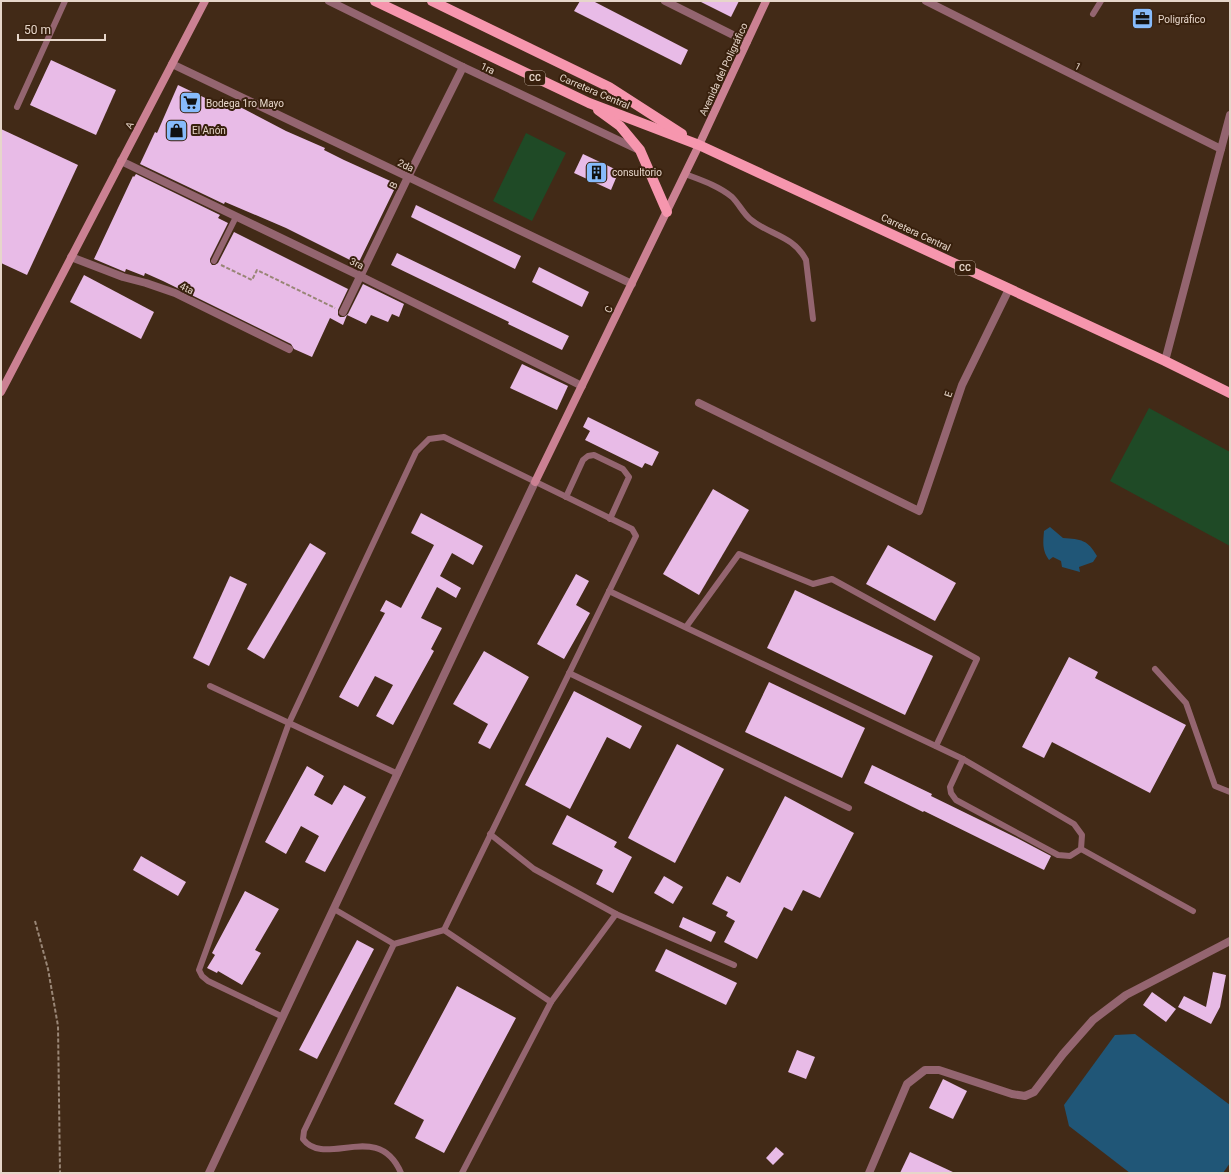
<svg xmlns="http://www.w3.org/2000/svg" width="1231" height="1174" font-family="Roboto,sans-serif">
	<style>
		.green { fill: #1f4a26 }
		.water { fill: #205677 }
		.building { fill: #e8bbe7 }
		.lines { fill: none; stroke-linecap: round; stroke-linejoin: round }
		.path { stroke: #998676; stroke-width: 2; stroke-dasharray: 4 2; stroke-linecap: butt }
		.lane { stroke: #946570; stroke-width: 6 }
		.street { stroke: #946570; stroke-width: 8 }
		.secondary { stroke: #cb8193; stroke-width: 8 }
		.primary { stroke: #f696ae; stroke-width: 10 }
		.labels { text-anchor: middle; stroke-width: 4; stroke-linejoin: round; paint-order: stroke }
		.shield { fill: #38200d; stroke: #b29f91; stroke-width: 1 }
		.shield-label { font-size: 9px; font-weight: bold; fill: #e6d6ca }
		.poi-label { font-size: 10px; fill: #e6d6ca; stroke: #38200d; text-anchor: start }
		.street-label { font-size: 10px; fill: #e6d6ca; stroke: #38200d }
	</style>
	<rect width="100%" height="100%" fill="#422a17"/>
	<g class="green">
		<polygon points="526,133 566,153 532,221 493,201"/>
		<polygon points="1149,408 1230,452 1230,546 1110,481"/>
	</g>
	<g class="water">
		<path d="M1050,527L1063,538C1081,539 1088,540 1097,556L1093,562L1079,567L1080,572L1062,567L1061,561L1053,557L1049,560C1042,551 1043,542 1044,531Z"/>
		<polygon points="1135,1034 1230,1105 1230,1163 1223,1173 1130,1173 1069,1126 1064,1105 1115,1035"/>
	</g>
	<g class="building">
		<polygon points="580,1 593,1 688,50 681,65 574,11"/>
		<polygon points="699,1 739,1 731,17"/>
		<polygon points="51,60 116,90 96,135 30,105"/>
		<polygon points="178,85 222,106 224,100 244,109 286,131 325,148 324,150 344,160 397,184 358,264 286,228 225,202 224,204 140,164 155,132 157,133"/>
		<polygon points="1,129 78,165 27,275 1,263"/>
		<polygon points="583,154 619,171 611,190 574,173"/>
		<polygon points="136,174 220,215 218,218 228,223 210,259 210,262 212,265 215,265 218,263 234,232 348,289 338,310 338,315 340,317 344,317 348,314 363,284 404,304 399,317 392,314 388,322 371,315 366,324 347,315 343,325 330,318 312,357 294,349 291,344 163,281 145,273 144,276 126,269 125,272 94,259 133,176 134,177"/>
		<polygon points="416,205 521,256 515,269 411,217"/>
		<polygon points="397,253 569,336 562,350 508,324 509,322 391,265"/>
		<polygon points="539,267 589,292 582,307 532,282"/>
		<polygon points="84,275 154,312 141,339 70,302"/>
		<polygon points="522,364 568,386 557,410 510,388"/>
		<polygon points="588,417 659,452 652,466 645,463 642,468 585,440 590,431 583,427"/>
		<polygon points="713,489 749,510 699,595 663,574"/>
		<polygon points="421,513 483,546 473,565 452,553 440,576 461,588 456,598 437,587 421,618 442,628 431,649 434,651 393,725 376,716 393,685 375,676 358,707 339,697 385,613 380,611 386,600 401,608 434,545 411,533"/>
		<polygon points="310,543 326,553 264,659 247,649"/>
		<polygon points="888,545 956,583 935,621 866,584"/>
		<polygon points="576,574 589,581 576,605 590,613 564,659 537,644"/>
		<polygon points="230,576 247,584 209,666 193,658"/>
		<polygon points="795,590 933,656 905,715 767,648"/>
		<polygon points="484,651 529,677 490,749 478,743 488,724 453,704"/>
		<polygon points="1069,657 1098,672 1095,678 1186,725 1150,793 1052,742 1044,758 1022,747"/>
		<polygon points="769,682 865,728 842,778 745,732"/>
		<polygon points="574,691 642,726 630,749 607,737 570,809 525,785"/>
		<polygon points="677,744 724,769 675,863 628,838"/>
		<polygon points="872,765 932,794 931,796 1017,838 1051,856 1044,870 924,811 923,812 864,783"/>
		<polygon points="307,766 324,776 314,795 332,805 344,785 366,797 325,872 305,862 319,836 301,826 286,854 265,842"/>
		<polygon points="785,796 854,833 820,898 803,890 792,911 784,907 757,959 724,942 735,921 726,916 728,912 712,904 727,876 740,883"/>
		<polygon points="567,815 617,842 614,847 632,857 613,893 596,884 603,870 552,844"/>
		<polygon points="141,856 186,882 178,896 133,870"/>
		<polygon points="664,876 683,887 673,904 654,893"/>
		<polygon points="245,891 279,909 255,950 261,953 242,985 218,971 217,973 207,968 215,955 212,953"/>
		<polygon points="683,917 716,932 711,942 679,927"/>
		<polygon points="357,940 374,949 317,1059 299,1050"/>
		<polygon points="666,949 737,983 726,1005 655,971"/>
		<polygon points="1213,972 1226,975 1220,1007 1211,1024 1178,1007 1184,996 1206,1007"/>
		<polygon points="457,986 516,1018 444,1153 415,1138 424,1120 394,1104"/>
		<polygon points="1152,992 1176,1009 1166,1022 1143,1005"/>
		<polygon points="797,1050 815,1057 806,1079 788,1072"/>
		<polygon points="943,1079 967,1091 953,1119 929,1108"/>
		<polygon points="776,1147 784,1154 773,1165 766,1158"/>
		<polygon points="910,1152 955,1173 900,1173"/>
	</g>
	<g class="lines">
		<g class="path">
			<polyline points="221,265 252,280 257,270 335,308"/>
			<polyline points="35,921 48,969 58,1026 60,1173"/>
		</g>
		<g class="lane">
			<polyline points="1093,14 1101,1"/>
			<polyline points="17,107 65,1"/>
			<path d="M685,174C701,180 719,186 732,197C739,204 743,213 750,219C769,235 793,235 806,260L813,319"/>
			<polyline points="214,261 236,217"/>
			<polyline points="566,497 583,460 588,456 594,455 623,469 629,477 610,519"/>
			<polyline points="609,591 963,759"/>
			<polyline points="686,627 739,554 813,584 832,579 977,659 936,746"/>
			<polyline points="1155,669 1186,703 1215,786 1230,792"/>
			<polyline points="569,673 849,808"/>
			<polyline points="210,686 398,774"/>
			<polygon points="963,759 1074,824 1082,835 1081,849 1070,856 1058,855 956,800 951,793 950,787"/>
			<polyline points="490,834 534,869 616,914 734,965"/>
			<polyline points="1081,849 1193,911"/>
			<polyline points="334,909 394,944 444,930 551,1002 462,1173"/>
			<path d="M394,944L304,1131L303,1139C325,1169 378,1119 401,1173"/>
			<polyline points="551,1002 616,914"/>
			<polyline points="283,1017 208,981 202,976 199,970 289,723 416,452 429,439 444,437 632,529 636,536 444,930"/>
		</g>
		<g class="street">
			<polyline points="329,1 463,67 639,150"/>
			<polyline points="665,1 747,42"/>
			<polyline points="926,1 1221,149"/>
			<polyline points="172,64 632,284"/>
			<polyline points="121,161 360,276 582,386"/>
			<polyline points="71,257 123,277 146,283 175,293 289,349"/>
			<polyline points="343,312 408,177 463,67"/>
			<polyline points="1165,361 1230,115"/>
			<polyline points="699,403 919,511 962,385 1009,289"/>
			<polyline points="209,1173 535,482"/>
			<polyline points="869,1173 907,1084 925,1070 939,1070 1012,1094 1025,1096 1034,1092 1063,1054 1093,1020 1126,995 1230,941"/>
		</g>
		<g class="secondary">
			<polyline points="1,392 205,1"/>
			<polyline points="535,482 699,145 766,1"/>
		</g>
		<g class="primary">
			<polyline points="375,1 589,103 699,145 1165,361 1230,393"/>
			<polyline points="432,1 609,87 682,134"/>
			<polyline points="598,110 620,126 640,150 667,212"/>
		</g>
	</g>
	<defs>
		<symbol id="office-square" viewBox="-11 -11 22 22"><rect x="-9" y="-9" width="18" height="18" rx="4" fill="#87bbfb" stroke="#38200d"/><path d="M-6-3h4V-5.5h4V-3h4V5H-6ZM-1-4.5V-3h2v-1.5ZM-6 0V1H6V0Z" fill="#111"/></symbol>
		<symbol id="supermarket-square" viewBox="-11 -11 22 22"><rect x="-9" y="-9" width="18" height="18" rx="4" fill="#87bbfb" stroke="#38200d"/><path d="M-6-5.5h2.5l.6 2H6L4.5 2H-2.5L-4.4-4H-6ZM-1.5 3.2a1.3 1.3 0 1 0 .1 0ZM3 3.2a1.3 1.3 0 1 0 .1 0Z" fill="#111"/></symbol>
		<symbol id="shop-square" viewBox="-11 -11 22 22"><rect x="-9" y="-9" width="18" height="18" rx="4" fill="#87bbfb" stroke="#38200d"/><path d="M-5-2.5h2.3a2.7 3.5 0 0 1 5.4 0H5L5.5 6h-11ZM-1.5-2.5h3a1.5 2.3 0 0 0-3 0Z" fill="#111"/></symbol>
		<symbol id="building-square" viewBox="-11 -11 22 22"><rect x="-9" y="-9" width="18" height="18" rx="4" fill="#87bbfb" stroke="#38200d"/><path d="M-4-6H4V6H1V3H-1V6H-4ZM-2.5-4.3h1.7v1.8h-1.7ZM.8-4.3h1.7v1.8H.8ZM-2.5-1h1.7V.8h-1.7ZM.8-1h1.7V.8H.8Z" fill="#111"/></symbol>
	</defs>
	<g fill-rule="evenodd">
		<use href="#office-square" x="1130" y="6" width="25" height="25"/>
		<use href="#supermarket-square" x="178" y="90" width="25" height="25"/>
		<use href="#shop-square" x="164" y="118" width="25" height="25"/>
		<use href="#building-square" x="584" y="160" width="25" height="25"/>
	</g>
	<g class="labels">
		<g class="shield">
			<rect x="525" y="71" width="20" height="14" rx="3"/>
			<rect x="955" y="261" width="20" height="14" rx="3"/>
		</g>
		<g class="shield-label">
			<text x="535" y="81">CC</text>
			<text x="965" y="271">CC</text>
		</g>
		<g class="poi-label">
			<text x="1158" y="23">Poligráfico</text>
			<text x="206" y="107">Bodega 1ro Mayo</text>
			<text x="192" y="134">El Anón</text>
			<text x="612" y="176">consultorio</text>
		</g>
		<g class="street-label">
			<text transform="translate(1078 66) rotate(27)" y="4">1</text>
			<text transform="translate(488 68) rotate(25)" y="4">1ra</text>
			<text transform="translate(723 69) rotate(-65)" y="4">Avenida del Poligráfico</text>
			<text transform="translate(595 91) rotate(23)" y="4">Carretera Central</text>
			<text transform="translate(129 125) rotate(-63)" y="4">A</text>
			<text transform="translate(406 165) rotate(26)" y="4">2da</text>
			<text transform="translate(393 185) rotate(-64)" y="4">B</text>
			<text transform="translate(916 232) rotate(25)" y="4">Carretera Central</text>
			<text transform="translate(357 263) rotate(26)" y="4">3ra</text>
			<text transform="translate(187 288) rotate(25)" y="4">4ta</text>
			<text transform="translate(608 309) rotate(-64)" y="4">C</text>
			<text transform="translate(948 394) rotate(-71)" y="4">E</text>
		</g>
	</g>
	<rect width="1231" height="1174" fill="none" stroke="#e6d6ca" stroke-width="4"/>
	<path d="M18 34v6h87v-6" fill="none" stroke="#e6d6ca" stroke-width="2"/>
	<text x="24" y="34" font-size="12" fill="#e6d6ca" stroke="#38200d" stroke-width="3" paint-order="stroke">50 m</text>
</svg>
